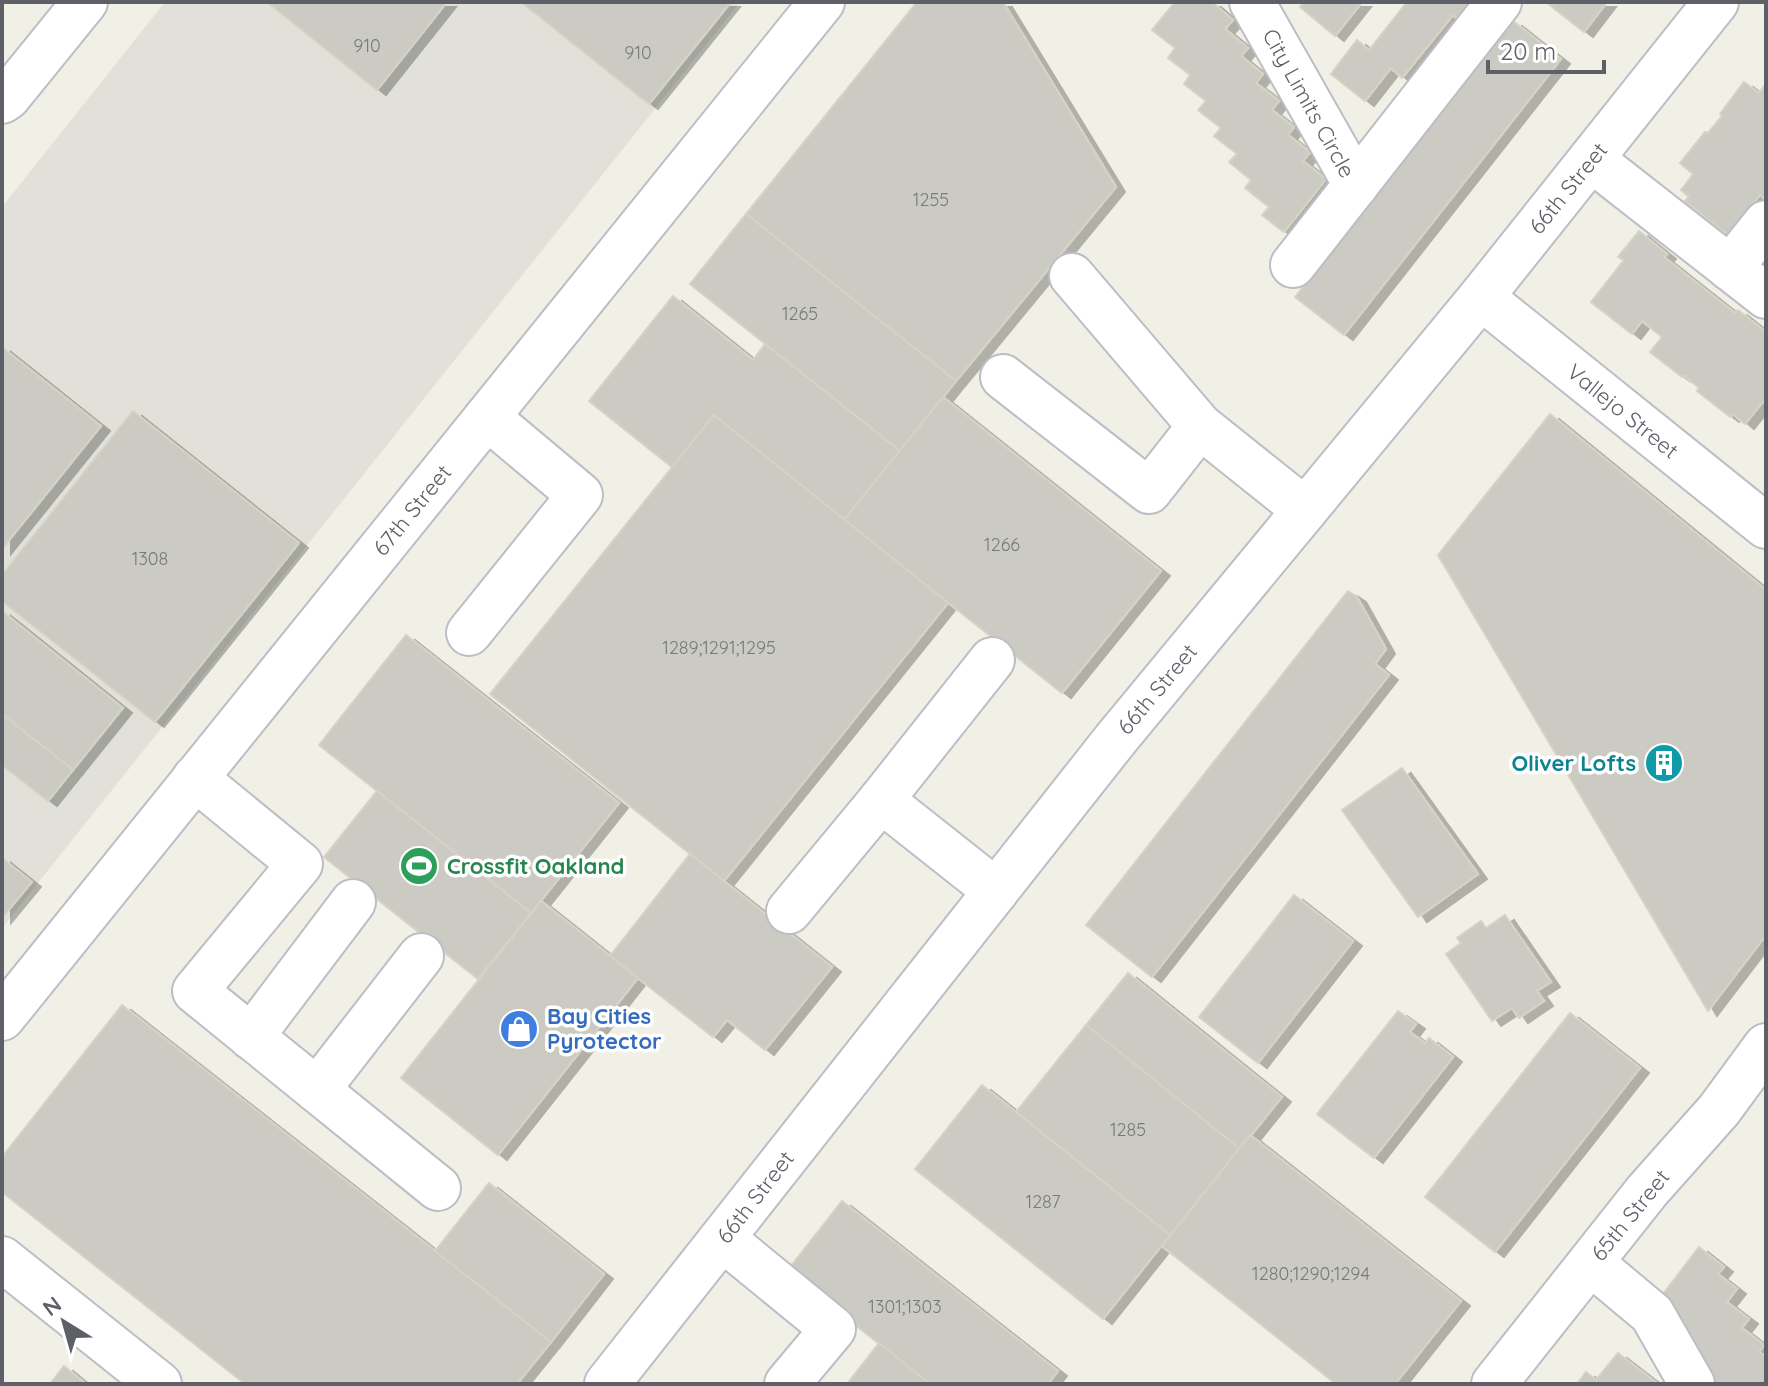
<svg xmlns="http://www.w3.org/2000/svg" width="1768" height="1386" font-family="Quicksand,sans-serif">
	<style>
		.industrial { fill: #e1e1da }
		.building { fill: #cbcac3; stroke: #d5d3c4; stroke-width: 2; filter: url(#shadow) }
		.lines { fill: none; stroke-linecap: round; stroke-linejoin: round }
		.minor-casing { stroke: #bdbec5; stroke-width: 48 }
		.minor { stroke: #fff; stroke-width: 44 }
		.labels { text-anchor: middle; stroke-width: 7; stroke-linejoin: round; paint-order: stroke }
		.number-label { font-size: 18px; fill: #787a7e }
		.street-label { font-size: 22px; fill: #5d6067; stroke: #fff }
		.culture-label { font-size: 22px; font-weight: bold; fill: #0d838f; stroke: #fff; text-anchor: end }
		.leisure-label { font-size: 22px; font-weight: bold; fill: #27864d; stroke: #fff; text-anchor: start }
		.shop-label { font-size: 22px; font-weight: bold; fill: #366cbe; stroke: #fff; text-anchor: start }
	</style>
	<defs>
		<filter id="shadow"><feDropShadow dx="9" dy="5" stdDeviation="0" flood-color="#0004"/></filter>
	</defs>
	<rect width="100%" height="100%" fill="#f0f0e6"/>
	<polygon class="industrial" points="165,2 740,2 2,928 2,207"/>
	<g class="building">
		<polygon points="267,2 447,2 377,90"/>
		<polygon points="521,2 731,2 649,104"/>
		<polygon points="917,2 1003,2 1116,187 956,381 746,214"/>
		<polygon points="1175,2 1212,2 1233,20 1225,29 1248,48 1241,56 1263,74 1256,83 1279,101 1272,110 1294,127 1288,135 1310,152 1303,161 1326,179 1284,232 1262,215 1269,207 1245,188 1251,180 1229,162 1237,154 1214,136 1221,128 1198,110 1206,101 1184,84 1190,75 1168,58 1175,48 1152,30"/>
		<polygon points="1305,2 1362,2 1335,36 1300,7"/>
		<polygon points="1407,2 1474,2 1460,21 1453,15 1402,78 1391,68 1365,101 1331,74 1357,40 1369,50"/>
		<polygon points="1546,2 1607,2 1584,32"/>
		<polygon points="1513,21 1561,59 1344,335 1295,297"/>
		<polygon points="1744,82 1759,93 1766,84 1766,195 1764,198 1760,195 1728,235 1685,201 1689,197 1681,190 1693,174 1680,163 1705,132 1708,133 1722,116 1720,114"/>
		<polygon points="746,214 956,381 900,451 690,284"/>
		<polygon points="1639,231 1667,254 1664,257 1735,313 1738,310 1766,332 1766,398 1745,424 1733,414 1730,417 1697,391 1699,388 1684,375 1682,377 1650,352 1662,337 1642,321 1632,334 1591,302 1624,260 1618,257"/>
		<polygon points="673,296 753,360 765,344 900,451 844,520 714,415 673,468 589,401"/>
		<polygon points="2,347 101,426 2,549"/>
		<polygon points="943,397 1161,571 1062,693 844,520"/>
		<polygon points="133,411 299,543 155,722 2,601 2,575"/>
		<polygon points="1550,414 1766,590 1766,935 1708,1011 1438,555"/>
		<polygon points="714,415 948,603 724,881 490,694"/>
		<polygon points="1348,591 1357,597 1386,649 1375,664 1389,675 1152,977 1086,925"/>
		<polygon points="2,611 123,708 73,770 2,714"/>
		<polygon points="406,635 619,803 531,913 319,745"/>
		<polygon points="2,714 73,770 48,801 2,765"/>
		<polygon points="1402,768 1478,874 1418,917 1342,810"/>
		<polygon points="377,791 531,913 478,979 324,857"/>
		<polygon points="690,854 832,967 765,1050 727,1020 713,1037 610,956"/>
		<polygon points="2,858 32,882 2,918"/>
		<polygon points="1294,895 1353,941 1258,1063 1199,1017"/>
		<polygon points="541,901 638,978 498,1155 401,1078"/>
		<polygon points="1505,915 1551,982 1537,991 1544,1001 1519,1018 1512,1008 1492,1021 1446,954 1461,943 1457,938 1481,921 1486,928"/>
		<polygon points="1128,973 1282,1097 1240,1149 1086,1025"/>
		<polygon points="122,1005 551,1342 517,1384 245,1384 2,1192 2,1157"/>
		<polygon points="1398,1011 1416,1024 1410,1032 1425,1043 1429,1038 1453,1057 1374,1158 1317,1114"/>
		<polygon points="1570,1013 1640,1068 1495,1252 1425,1197"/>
		<polygon points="1086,1025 1240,1149 1170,1235 1016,1112"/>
		<polygon points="982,1085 1170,1235 1103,1319 915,1169"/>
		<polygon points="1250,1135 1461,1301 1395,1384 1336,1384 1162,1246"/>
		<polygon points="489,1183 604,1274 551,1342 435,1251"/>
		<polygon points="842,1201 1058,1371 1048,1384 930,1384 787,1271"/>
		<polygon points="1699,1247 1724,1267 1718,1274 1737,1289 1727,1302 1749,1319 1742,1328 1764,1345 1759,1352 1766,1357 1766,1384 1707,1384 1656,1303"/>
		<polygon points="879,1343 930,1384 847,1384"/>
		<polygon points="1618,1353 1658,1384 1577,1384 1586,1372 1596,1380"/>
		<polygon points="64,1366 86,1384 50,1384"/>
	</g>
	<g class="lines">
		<defs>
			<g id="minor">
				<polyline points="1252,2 1356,185"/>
				<polyline points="2,101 8,97 85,2"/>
				<polyline points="1591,159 1766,296"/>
				<polyline points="1293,265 1499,2"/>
				<polyline points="1730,268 1766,223"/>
				<polyline points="1072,276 1200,426 1305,510"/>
				<polyline points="1481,297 1766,526"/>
				<polyline points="1003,377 1149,491 1200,426"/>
				<polyline points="469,633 580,495 487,417"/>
				<polyline points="195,778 300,864 195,991 438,1188"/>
				<polyline points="881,800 996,891"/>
				<polyline points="789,911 881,800 992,660"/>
				<polyline points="2,1018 822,2"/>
				<polyline points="251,1037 353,902"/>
				<polyline points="317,1090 421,956"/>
				<polyline points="723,1239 833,1329 787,1384"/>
				<polyline points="2,1259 159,1384"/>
				<polyline points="1591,1263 1652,1314 1692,1384"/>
				<polyline points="607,1384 1115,740 1481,297 1716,2"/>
				<polyline points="1494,1384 1647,1191 1719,1110 1766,1046"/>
			</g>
		</defs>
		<use href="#minor" class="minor-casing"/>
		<use href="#minor" class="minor"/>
	</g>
	<defs>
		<symbol id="building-disc" viewBox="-11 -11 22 22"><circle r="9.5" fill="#0f9aa8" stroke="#fff"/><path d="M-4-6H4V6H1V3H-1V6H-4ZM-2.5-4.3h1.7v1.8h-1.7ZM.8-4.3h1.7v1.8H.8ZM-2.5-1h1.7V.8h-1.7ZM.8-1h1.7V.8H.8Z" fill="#fff"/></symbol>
		<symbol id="stadium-disc" viewBox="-11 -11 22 22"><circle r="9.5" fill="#2e9e5b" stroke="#fff"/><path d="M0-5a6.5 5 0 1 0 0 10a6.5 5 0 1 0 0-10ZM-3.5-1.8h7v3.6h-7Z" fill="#fff"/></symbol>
		<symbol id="shop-disc" viewBox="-11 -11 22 22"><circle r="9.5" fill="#3f7fe0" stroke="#fff"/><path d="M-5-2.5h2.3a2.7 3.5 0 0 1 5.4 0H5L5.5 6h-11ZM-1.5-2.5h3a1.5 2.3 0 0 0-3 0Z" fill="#fff"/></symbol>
	</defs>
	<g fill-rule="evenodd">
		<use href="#building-disc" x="1642" y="741" width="44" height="44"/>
		<use href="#stadium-disc" x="397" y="844" width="44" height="44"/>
		<use href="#shop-disc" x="497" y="1007" width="44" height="44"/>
	</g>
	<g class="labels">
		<g class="number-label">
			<text x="367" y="52">910</text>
			<text x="638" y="59">910</text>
			<text x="931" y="206">1255</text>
			<text x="800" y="320">1265</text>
			<text x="1002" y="551">1266</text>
			<text x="150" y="565">1308</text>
			<text x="719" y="654">1289;1291;1295</text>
			<text x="1128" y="1136">1285</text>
			<text x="1043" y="1208">1287</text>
			<text x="1311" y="1280">1280;1290;1294</text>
			<text x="905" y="1313">1301;1303</text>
		</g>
		<g class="street-label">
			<text transform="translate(1309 103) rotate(61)" y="8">City Limits Circle</text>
			<text transform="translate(1568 188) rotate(-51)" y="8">66th Street</text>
			<text transform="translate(1623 411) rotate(39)" y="8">Vallejo Street</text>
			<text transform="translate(412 510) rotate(-51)" y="8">67th Street</text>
			<text transform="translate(1157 689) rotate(-50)" y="8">66th Street</text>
			<text transform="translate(755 1197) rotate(-52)" y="8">66th Street</text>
			<text transform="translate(1630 1215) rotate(-51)" y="8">65th Street</text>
		</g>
		<g class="culture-label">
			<text x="1636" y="771">Oliver Lofts</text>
		</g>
		<g class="leisure-label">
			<text x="447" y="874">Crossfit Oakland</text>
		</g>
		<g class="shop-label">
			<text x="547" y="1024">Bay Cities<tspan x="547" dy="25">Pyrotector</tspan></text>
		</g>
	</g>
	<rect width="1768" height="1386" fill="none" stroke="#5d6067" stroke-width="8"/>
	<g transform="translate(64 1322) rotate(323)" stroke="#ffffff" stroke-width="6" paint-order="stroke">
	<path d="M0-6L14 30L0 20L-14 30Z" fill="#5d6067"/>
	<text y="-12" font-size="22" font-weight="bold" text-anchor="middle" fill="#5d6067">N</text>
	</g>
	<path d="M1488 60v12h116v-12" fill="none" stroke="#5d6067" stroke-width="4"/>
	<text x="1500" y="60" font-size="24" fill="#5d6067" stroke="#ffffff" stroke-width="6" paint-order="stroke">20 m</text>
</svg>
